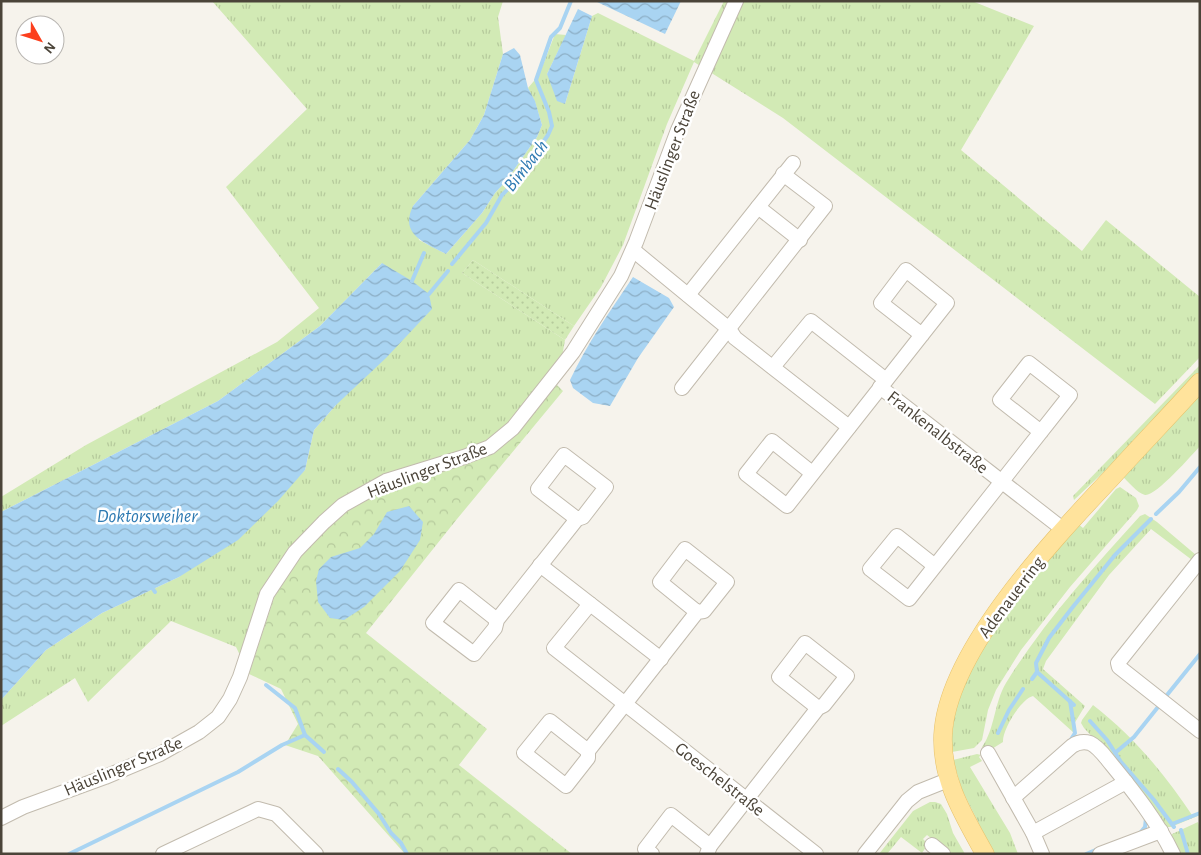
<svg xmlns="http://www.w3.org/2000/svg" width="1201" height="855" font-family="'Alegreya Sans',sans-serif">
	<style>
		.grass { fill: url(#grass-tufts) }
		.park { fill: url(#park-crowns) }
		.garden { fill: url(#garden-dots) }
		.water { fill: url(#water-waves) }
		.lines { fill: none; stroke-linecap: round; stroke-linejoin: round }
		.stream { stroke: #a9d4f2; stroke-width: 4 }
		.minor-casing { stroke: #c2bbae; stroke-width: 16 }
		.major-casing { stroke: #e6c16a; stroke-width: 19 }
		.minor { stroke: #fff; stroke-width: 14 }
		.major { stroke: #ffe39c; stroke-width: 18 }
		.labels { text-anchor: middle; stroke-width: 5; stroke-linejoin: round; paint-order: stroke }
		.street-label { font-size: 18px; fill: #4b4439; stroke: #fff }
		.water-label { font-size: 19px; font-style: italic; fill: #2e7ab2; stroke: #fff }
	</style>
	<defs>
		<pattern id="grass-tufts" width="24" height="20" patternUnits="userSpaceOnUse" patternTransform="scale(1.25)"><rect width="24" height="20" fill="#d2eab5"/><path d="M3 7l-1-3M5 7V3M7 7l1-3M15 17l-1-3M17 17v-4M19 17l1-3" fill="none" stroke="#b6ca9c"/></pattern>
		<pattern id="park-crowns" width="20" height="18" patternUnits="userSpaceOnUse" patternTransform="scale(1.25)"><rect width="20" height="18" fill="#d2eab5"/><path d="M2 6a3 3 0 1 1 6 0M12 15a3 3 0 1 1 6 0" fill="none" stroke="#b6ca9c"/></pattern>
		<pattern id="garden-dots" width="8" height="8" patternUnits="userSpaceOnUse" patternTransform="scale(1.25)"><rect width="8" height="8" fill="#d2eab5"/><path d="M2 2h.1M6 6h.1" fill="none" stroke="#b6ca9c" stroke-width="1.8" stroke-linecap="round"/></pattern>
		<pattern id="water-waves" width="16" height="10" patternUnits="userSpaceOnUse" patternTransform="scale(1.25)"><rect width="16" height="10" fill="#a9d4f2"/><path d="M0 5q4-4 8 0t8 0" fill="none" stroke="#8caec5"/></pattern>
	</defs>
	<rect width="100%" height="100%" fill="#f6f3ec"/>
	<g class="grass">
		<polygon points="212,1 503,1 498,17 503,54 484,115 470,140 413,206 419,240 446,254 482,213 495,193 506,181 537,137 542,125 535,102 528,88 539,75 555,34 566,35 547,74 565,104 592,16 598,13 694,61 724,1 972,1 1034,26 961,150 1082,251 1106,220 1200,297 1200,357 1155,404 783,118 694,62 667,124 623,245 601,287 574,326 473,260 462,273 565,340 557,385 517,431 274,598 249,674 236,647 171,621 88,702 75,678 1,726 1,700 46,650 102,613 179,577 305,470 314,430 336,405 382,263 320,326 218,401 1,512 1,497 86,445 277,342 319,308 226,187 307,109"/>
		<polygon points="1200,365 1200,372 1129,448 1074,500 1073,496"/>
		<path d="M1200,392V446C1192,455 1155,497 1145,495C1137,493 1128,481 1121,475Z"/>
		<polygon points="1120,487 1136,498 1139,506 1137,510 1070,587 1021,650 996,690 988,710 982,740 974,748 952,752 951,740 958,693 1000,620 1077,523 1083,528 1116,489"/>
		<path d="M1145,514L1157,522L1196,555L1192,560L1151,529L1109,575L1046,661L1043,669L1085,706L1074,724V733L1033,696C1021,699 1002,730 1003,742L987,752L982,747C995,729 994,703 1006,683C1043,623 1092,569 1140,516Z"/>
		<path d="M1093,705C1133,736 1164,773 1192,815L1200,812V815L1171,827H1166L1114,760L1084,728L1081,723L1082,720Z"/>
		<polygon points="977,754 981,755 979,757 982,761 970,767 1010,833 1018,854 994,854 962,790 953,760"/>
		<polygon points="930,802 935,802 941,804 947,814 953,833 965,854 951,854 927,835 923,839 928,844 922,853 901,837 887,854 879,854 913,811"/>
		<polygon points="1198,822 1200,828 1200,854 1178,854 1170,837 1172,834"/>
	</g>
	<polygon class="park" points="557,385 563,391 457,519 366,633 487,729 459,765 572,854 405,854 318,756 285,745 298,724 281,689 249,674 274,598 302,555 329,526 355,504 386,487 517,431"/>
	<polygon class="garden" points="473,260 574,326 565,340 462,273"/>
	<g class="water">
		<polygon points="595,1 681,1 665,34"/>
		<polygon points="578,9 592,16 565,104 557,101 547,74"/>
		<path d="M514,48L520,55L528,88L535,101L542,125L537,137L506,181L495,193L482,213L446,254C425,243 399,235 413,206L470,140L484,115L503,54Z"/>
		<polygon points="382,263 412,281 429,294 432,309 386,358 336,405 314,430 305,470 278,501 238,540 179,577 102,613 46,650 1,700 1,512 218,401 320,326"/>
		<path d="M633,277L669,298L674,307L638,358L610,406L593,403L573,388L570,380C587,344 610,311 633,277Z"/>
		<polygon points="409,506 423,522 420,540 400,571 364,607 344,620 330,618 318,602 316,581 319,569 331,557 360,548 374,534 387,512"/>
	</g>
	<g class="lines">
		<g class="stream">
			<polyline points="452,264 486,223 502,195 516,181 548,135 552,126 549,112 536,80 551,37 560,28 571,1"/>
			<polyline points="412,281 424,253"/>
			<polyline points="429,294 448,271"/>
			<polyline points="1156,514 1179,492 1200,467"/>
			<polyline points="153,589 155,592"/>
			<polyline points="1032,679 1037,672"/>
			<polyline points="266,685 295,708 305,735 324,752"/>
			<polyline points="1167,695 1200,654"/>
			<polyline points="1074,705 1037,672 1036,663 1049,638 1072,608 1115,555 1151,519"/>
			<polyline points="1090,721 1107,740 1121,762 1154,800 1174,827"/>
			<polyline points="998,733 1009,710 1023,689"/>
			<polyline points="1070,741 1075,733 1070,701"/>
			<polyline points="1115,753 1134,737 1158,707"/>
			<polyline points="338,769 352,782 379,814 391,833 401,843 407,854"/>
			<polyline points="1172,824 1200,813"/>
			<polyline points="1181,830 1188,854"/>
			<polyline points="1140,833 1145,827 1146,818"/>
			<polyline points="69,854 238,772 282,745 305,735"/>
			<polyline points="1086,854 1098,849"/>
		</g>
		<defs>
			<g id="minor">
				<polyline points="758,207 800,240"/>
				<polyline points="633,250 729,329 735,338 849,427"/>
				<polyline points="688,295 793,163"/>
				<polyline points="773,367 811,321 886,380"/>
				<polyline points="880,387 1064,530"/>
				<polyline points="682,388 825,206 783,174"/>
				<path d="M812,473L772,441L746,474L787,506C840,438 894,371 947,303L906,270L881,303L922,335"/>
				<polyline points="1200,560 1118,663 1119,667 1200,731"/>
				<polyline points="540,565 661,659"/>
				<polyline points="935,566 897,536 870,569 909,599 1070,395 1029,363 1000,400 1041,432"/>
				<polyline points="590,604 554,648 816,854"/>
				<polyline points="497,620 459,590 433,623 474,654 495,628 497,620 577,519 583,517 606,487 564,455 538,489 577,519"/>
				<polyline points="588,751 550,721 524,753 566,786 588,758 588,751 697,612 704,611 727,582 685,549 660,582 697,612"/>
				<polyline points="988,753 1033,833 1042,854"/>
				<path d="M1013,798L1072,746C1078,742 1083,741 1090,743C1099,747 1106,758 1112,765C1135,793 1157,821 1173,854"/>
				<polyline points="1,818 23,807 105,777 160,754 199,732 218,717 230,699 240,677 267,594 295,552 324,522 343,505 386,481 464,457 490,447 513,428 573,352 621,276 636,242 678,130 736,1"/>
				<polyline points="1033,833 1126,782"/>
				<polyline points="932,845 943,854"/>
				<polyline points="163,854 258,809 276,814 316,854"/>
				<polyline points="652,854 645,849 671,815 710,846"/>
				<polyline points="707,854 710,846 818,708 824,705 847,676 805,643 779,677 818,708"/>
				<polyline points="865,854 907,801 918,792 948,780"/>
				<polyline points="1100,854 1161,831"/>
			</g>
			<path id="major" d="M985,854C964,816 941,780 943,735C947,650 1056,537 1112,477C1141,445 1171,414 1200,382"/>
		</defs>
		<use href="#minor" class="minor-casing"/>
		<use href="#major" class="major-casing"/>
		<use href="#minor" class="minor"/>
		<use href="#major" class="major"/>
	</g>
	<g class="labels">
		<g class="street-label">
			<text transform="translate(672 150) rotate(-69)" y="6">Häuslinger Straße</text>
			<text transform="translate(938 432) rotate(38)" y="6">Frankenalbstraße</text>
			<text transform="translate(427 470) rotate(-21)" y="6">Häuslinger Straße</text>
			<text transform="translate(1011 597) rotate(-53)" y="6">Adenauerring</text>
			<text transform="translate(123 766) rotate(-23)" y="6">Häuslinger Straße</text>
			<text transform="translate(720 779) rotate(38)" y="6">Goeschelstraße</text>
		</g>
		<g class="water-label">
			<text transform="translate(525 165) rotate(-52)" y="7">Bimbach</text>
			<text x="147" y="522">Doktorsweiher</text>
		</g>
	</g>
	<rect width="1201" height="855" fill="none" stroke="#4b4439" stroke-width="5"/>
	<g transform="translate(40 40) rotate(129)"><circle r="24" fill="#ffffff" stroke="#b7b4b0"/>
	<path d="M0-4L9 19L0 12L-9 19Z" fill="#fc3f1d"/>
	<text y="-8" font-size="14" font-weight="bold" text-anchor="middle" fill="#4b4439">N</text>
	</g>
</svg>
